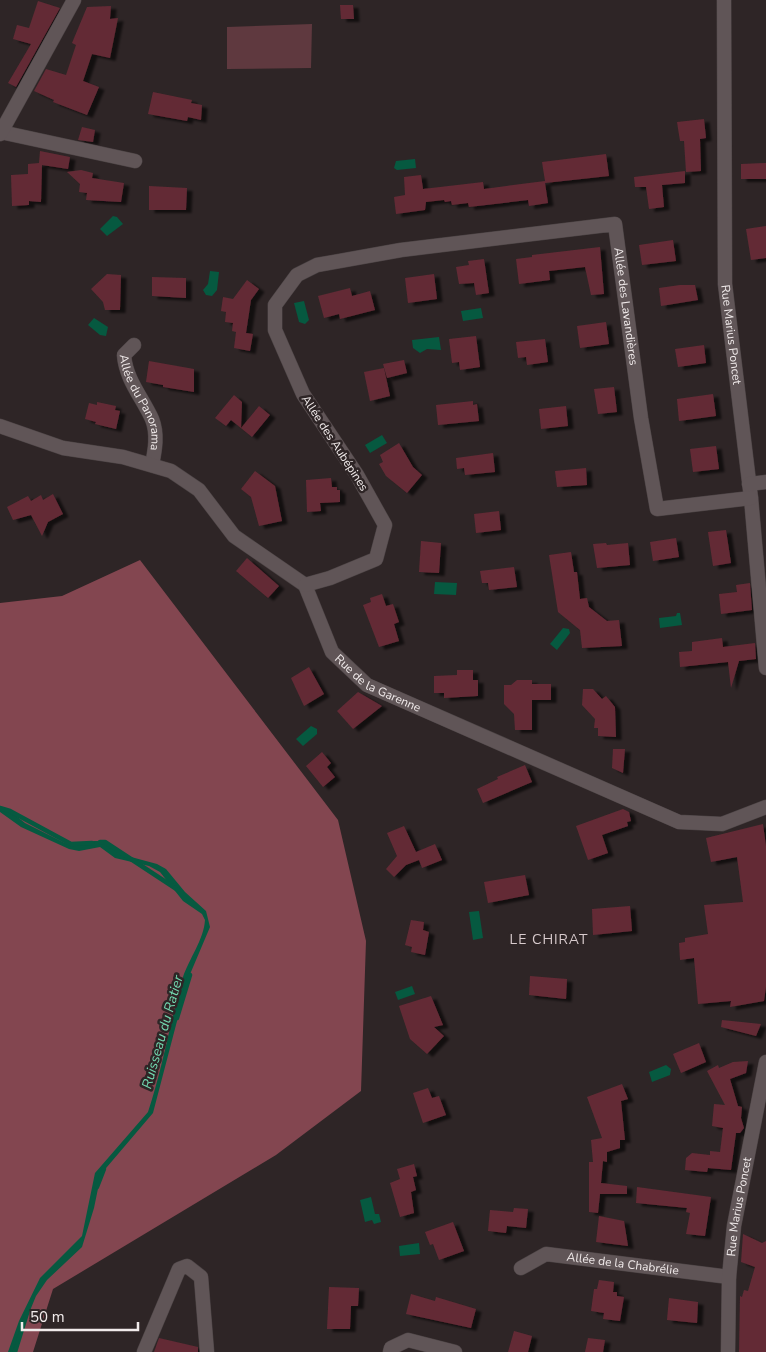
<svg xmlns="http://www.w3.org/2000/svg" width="766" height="1352" font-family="'Nunito Sans',sans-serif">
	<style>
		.green { fill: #5f393f }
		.forest { fill: #834650 }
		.water { fill: #065940 }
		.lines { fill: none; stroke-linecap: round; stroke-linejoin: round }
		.stream { stroke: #065940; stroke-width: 4.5 }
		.building { fill: #632a35; filter: url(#shadow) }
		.street-casing { stroke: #4b4344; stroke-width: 15 }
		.street { stroke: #605557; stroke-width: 14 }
		.labels { text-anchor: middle; stroke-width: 5; stroke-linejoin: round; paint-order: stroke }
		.street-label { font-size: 12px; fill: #f1ebeb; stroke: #2e2526 }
		.neighbourhood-label { font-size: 14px; letter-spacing: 1px; fill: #d8cbcd; stroke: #2e2526 }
		.water-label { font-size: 14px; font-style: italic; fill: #73dab1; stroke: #2e2526 }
	</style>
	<defs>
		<filter id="shadow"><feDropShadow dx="5.5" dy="3" stdDeviation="1" flood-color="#0009"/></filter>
	</defs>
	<rect width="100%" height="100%" fill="#2e2526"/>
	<polygon class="green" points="312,24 311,68 227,69 227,27"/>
	<polygon class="forest" points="140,560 338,820 366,941 361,1091 276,1155 53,1289 33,1352 0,1352 0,603 62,596"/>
	<g class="water">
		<polygon points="415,159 416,168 397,170 394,168 396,161"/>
		<polygon points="113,216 117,217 123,224 107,236 100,229"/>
		<polygon points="210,271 219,272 217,290 212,296 206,295 203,290 208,284"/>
		<polygon points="304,301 309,320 305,324 299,322 294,303"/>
		<polygon points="481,308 483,318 463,321 461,311"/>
		<polygon points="94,318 108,327 106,336 100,335 88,325"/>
		<polygon points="439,337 441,350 427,349 420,353 413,348 412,340"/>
		<polygon points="382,435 387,443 370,453 365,445"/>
		<polygon points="435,582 457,583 456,595 434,594"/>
		<polygon points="677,613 680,613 682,625 660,628 659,618 676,616"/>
		<polygon points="563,628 569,629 570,633 557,650 550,644"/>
		<polygon points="311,726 317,729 317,734 303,746 296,739"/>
		<path d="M0,807L10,811L25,823L65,843L81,845L94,841H101L120,854L157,864L166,869L185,892L206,911L210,927L188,979L153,1113L101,1174L94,1208L82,1247L47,1280L36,1296L13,1352H8L19,1321L40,1278L82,1236L95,1173L148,1112C163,1067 170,1022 183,977C189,959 204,939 205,920L202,914L183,901L160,872L149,866L115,858L100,847L79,851L69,849L21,827L0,812Z"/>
		<polygon points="479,911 483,938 473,940 469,912"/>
		<polygon points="412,986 415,994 398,1000 395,992"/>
		<polygon points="666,1065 671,1069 670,1075 652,1082 649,1072"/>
		<polygon points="371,1197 375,1214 379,1214 381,1222 374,1224 372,1220 365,1222 360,1200"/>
		<polygon points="419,1243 420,1254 400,1256 399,1246"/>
	</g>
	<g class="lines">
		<g class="stream">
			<polyline points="0,808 10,811 71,844 92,843"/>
			<polyline points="100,842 105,842 178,890"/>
			<polyline points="177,1018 190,975"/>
			<polyline points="97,1187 104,1169"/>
			<polyline points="15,1352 27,1313"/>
		</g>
	</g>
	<g class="building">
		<polygon points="38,1 60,8 16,87 8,83 31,44 13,39 17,25 29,28"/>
		<polygon points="340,5 353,5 354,19 341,19"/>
		<polygon points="111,6 110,19 118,18 110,58 92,54 83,81 99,87 87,115 53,102 54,100 34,91 46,69 66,75 76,45 72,43 87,7"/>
		<polygon points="153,92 192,100 191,103 202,105 201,120 188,117 187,121 148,114"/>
		<polygon points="704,119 706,138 700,139 701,171 686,172 684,141 680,141 677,122"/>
		<polygon points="82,127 95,130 93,142 78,140"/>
		<polygon points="40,151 70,157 68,169 42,165 41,202 29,201 29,205 12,206 11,175 28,174 28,164 39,163"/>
		<polygon points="606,154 609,176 545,183 548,203 529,206 528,200 469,207 468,203 452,205 451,201 445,202 444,200 426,202 425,210 396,214 394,197 405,195 404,177 421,175 423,189 483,182 484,189 521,184 545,181 542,162"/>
		<polygon points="766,163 766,179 741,179 741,164"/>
		<polygon points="81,170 93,173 92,178 124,183 121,202 86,200 87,193 79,192 80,184 67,172"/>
		<polygon points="685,171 685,183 662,185 664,207 649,209 646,187 635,187 634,177"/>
		<polygon points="149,186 187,188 186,210 149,210"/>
		<polygon points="766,226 766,258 751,260 746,229"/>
		<polygon points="673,240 676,261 642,265 639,245"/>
		<polygon points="600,247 604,294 591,295 585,267 549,271 550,280 519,284 516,259 532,257 532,255"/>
		<polygon points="484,259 489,293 476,295 474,283 459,284 456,267 469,265 468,261"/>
		<polygon points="107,274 121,275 120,310 105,310 103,302 91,289"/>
		<polygon points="434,274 437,299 408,303 405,278"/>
		<polygon points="152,277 186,278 186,298 152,296"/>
		<polygon points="247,280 259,289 251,300 246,333 253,334 250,351 234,348 236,332 232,331 233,323 225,322 226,312 221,311 223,297 233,299"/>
		<polygon points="680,285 695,285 698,300 661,306 659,288"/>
		<polygon points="350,288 352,296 370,291 375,310 340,319 339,314 324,318 318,296"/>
		<polygon points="606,322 609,344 580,348 577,326"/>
		<polygon points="476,336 480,367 460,370 459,362 452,363 449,339"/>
		<polygon points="545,339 548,362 527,365 526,357 518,358 516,342"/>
		<polygon points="704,345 706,363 678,367 675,349"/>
		<polygon points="404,360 407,373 387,378 383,364"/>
		<polygon points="149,361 194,369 194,392 163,387 163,385 146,382"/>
		<polygon points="384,368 390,396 370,401 364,372"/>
		<polygon points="614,387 617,412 598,414 594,389"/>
		<polygon points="713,394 716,416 679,421 677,399"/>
		<polygon points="234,395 242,402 241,428 259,406 270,415 252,437 231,420 226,426 215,418"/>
		<polygon points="473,401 473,405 477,404 479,421 438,425 436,405"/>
		<polygon points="97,402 116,406 115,410 120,411 116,429 95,424 96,422 85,419 89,403 97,405"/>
		<polygon points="566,406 568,426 541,429 539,409"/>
		<polygon points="399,443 413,467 422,475 407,493 386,476 379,464 383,462 380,455"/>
		<polygon points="716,446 719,469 693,472 690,449"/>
		<polygon points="493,453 495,472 465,475 464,468 457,469 456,458"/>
		<polygon points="586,468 587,485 557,487 555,471"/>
		<polygon points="255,471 275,486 282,521 259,526 251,497 241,489"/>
		<polygon points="331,478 332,487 337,487 337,490 340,490 340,502 320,503 321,511 307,512 306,480"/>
		<polygon points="53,494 63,514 48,522 42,536 31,515 13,520 7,507 28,496 31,501 41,495 43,500"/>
		<polygon points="499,511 501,530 476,533 474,514"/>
		<polygon points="726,530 731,563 713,566 708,532"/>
		<polygon points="676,538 679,557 653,561 650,542"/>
		<polygon points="421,541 441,543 439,573 419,572"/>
		<polygon points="606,543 607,545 628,543 630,565 597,568 593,544"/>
		<polygon points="571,552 574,572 577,572 580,599 587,598 589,607 607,621 619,620 622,646 582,648 580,630 558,612 549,555"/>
		<polygon points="247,558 279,586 268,598 236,571"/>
		<polygon points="514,567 517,587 489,590 488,583 482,583 480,571"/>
		<polygon points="750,583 752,610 721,614 719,594 737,592 736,585"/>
		<polygon points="382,594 386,606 393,604 399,622 394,624 399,641 379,647 363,605 371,602 370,598"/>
		<polygon points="722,638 723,647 755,643 756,659 739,661 731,688 728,662 680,667 679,652 692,651 692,642"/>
		<polygon points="309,667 324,694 304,706 291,678"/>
		<polygon points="457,670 473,670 473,680 478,680 478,696 444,698 444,693 434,693 434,676 457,675"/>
		<polygon points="517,680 532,680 532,684 551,684 551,700 532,700 532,730 515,730 514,714 504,704 504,685 511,685"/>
		<polygon points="583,689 593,689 602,699 606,696 615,707 616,737 598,736 598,728 594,728 595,719 582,705"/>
		<polygon points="358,692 382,706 353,729 337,711"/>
		<polygon points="613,749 625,749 623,773 612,768"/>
		<polygon points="322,752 331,763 327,767 335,777 323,787 306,766"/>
		<polygon points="525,765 532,782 483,803 477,789 498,779 497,777"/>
		<polygon points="623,809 629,812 631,821 627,822 628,826 602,835 608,853 588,860 576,826"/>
		<polygon points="763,824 766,846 766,987 764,1001 730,1007 731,1001 698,1004 694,958 680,960 679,943 685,942 685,938 708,934 704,905 743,902 737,857 711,862 706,838"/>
		<polygon points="404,826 416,852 435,844 442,860 422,868 419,860 406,865 394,877 386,869 397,856 387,833"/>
		<polygon points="525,875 529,895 488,903 484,882"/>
		<polygon points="630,906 632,931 593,935 592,909"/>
		<polygon points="411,920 424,922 423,930 429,932 425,955 411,952 412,947 405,945"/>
		<polygon points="530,976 567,979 566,999 529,995"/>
		<polygon points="431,996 443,1025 434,1027 444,1036 427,1054 410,1039 399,1006"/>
		<polygon points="722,1020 761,1024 756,1036 721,1027"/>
		<polygon points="699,1043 706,1062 681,1073 673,1054"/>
		<polygon points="748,1061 746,1073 730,1079 738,1106 742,1107 741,1118 744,1128 740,1133 736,1133 731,1170 708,1168 707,1172 685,1170 686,1158 692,1153 710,1155 710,1151 720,1152 723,1128 712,1126 714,1104 725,1105 707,1071 718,1065 719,1068 733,1062"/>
		<polygon points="622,1084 628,1099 621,1101 625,1140 620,1140 620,1148 607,1152 607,1162 603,1161 601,1183 627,1186 627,1194 600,1194 598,1213 589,1212 589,1162 593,1162 591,1140 602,1138 587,1097"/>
		<polygon points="428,1088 432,1098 439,1096 446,1115 423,1123 413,1093"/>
		<polygon points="414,1164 417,1176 413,1177 416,1190 411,1192 414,1213 400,1217 390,1183 400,1179 397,1169"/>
		<polygon points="637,1187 711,1197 705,1236 686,1234 690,1213 686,1212 687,1208 636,1203"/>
		<polygon points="514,1208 528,1209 526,1228 507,1226 506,1233 488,1231 490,1210 513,1212"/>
		<polygon points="599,1216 624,1221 628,1246 596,1242"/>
		<polygon points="453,1222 464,1251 439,1260 433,1244 430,1245 425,1232"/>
		<polygon points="743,1234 762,1243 766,1241 766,1352 739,1352 740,1296 742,1297 744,1290 748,1291 755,1267 741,1262"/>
		<polygon points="599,1280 614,1282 613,1292 617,1292 617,1296 624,1297 620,1321 603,1319 604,1313 591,1311 594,1289 597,1289"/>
		<polygon points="329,1287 359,1288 358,1306 351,1306 350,1329 327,1329"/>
		<polygon points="411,1294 435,1301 436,1297 476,1309 471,1328 406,1314"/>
		<polygon points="669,1298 698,1302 697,1323 667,1320"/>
		<polygon points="514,1331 532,1336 528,1352 508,1352"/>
		<polygon points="159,1338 198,1347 198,1352 154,1352"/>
		<polygon points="588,1338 605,1340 603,1352 585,1352"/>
	</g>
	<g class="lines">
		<defs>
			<g id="street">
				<path id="s1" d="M724,0L725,284L751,498L766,668"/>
				<polyline points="1,132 135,161"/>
				<polyline points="0,134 74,0"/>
				<path id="s2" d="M134,345L124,355C126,380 142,397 152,419C158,434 155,450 152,465"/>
				<path id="s3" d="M0,426L63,448L123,457L171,471L199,490L234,536L305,585L332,652L367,685L679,822L722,824L766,807"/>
				<polyline points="749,484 766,482"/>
				<path id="s4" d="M305,585L330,578L376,559L385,525L357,475L303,394L275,330V305L297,275L317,265L401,250L615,224L641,418L657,509L751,498"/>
				<path id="s5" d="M521,1268L546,1254L729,1277"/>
				<polyline points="144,1352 179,1269 187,1266 201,1277 207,1352"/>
				<polyline points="390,1352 391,1348 408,1340 455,1352"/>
				<path id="s6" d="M728,1352L729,1277L734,1226L766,1062"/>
			</g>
		</defs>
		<use href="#street" class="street-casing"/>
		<use href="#street" class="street"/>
	</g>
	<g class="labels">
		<g class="street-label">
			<text dy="4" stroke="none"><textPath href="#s4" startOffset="804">Allée des Lavandières</textPath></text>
			<text dy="4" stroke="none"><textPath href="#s1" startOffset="335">Rue Marius Poncet</textPath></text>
			<text dy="4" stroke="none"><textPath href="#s2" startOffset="65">Allée du Panorama</textPath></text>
			<text transform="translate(335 443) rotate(57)" y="4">Allée des Aubépines</text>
			<text dy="4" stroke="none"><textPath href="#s3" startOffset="484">Rue de la Garenne</textPath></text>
			<text dy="4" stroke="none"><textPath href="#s6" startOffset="146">Rue Marius Poncet</textPath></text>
			<text dy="4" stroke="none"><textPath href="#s5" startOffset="106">Allée de la Chabrélie</textPath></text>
		</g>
		<g class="neighbourhood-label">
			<text x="549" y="944">LE CHIRAT</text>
		</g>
		<g class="water-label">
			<text transform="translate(162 1032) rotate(-74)" y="5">Ruisseau du Ratier</text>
		</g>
	</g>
	<path d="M22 1322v8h116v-8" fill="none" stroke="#f1ebeb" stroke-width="2.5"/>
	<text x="30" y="1322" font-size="15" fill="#f1ebeb" stroke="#2e2526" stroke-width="4" paint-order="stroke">50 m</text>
</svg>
